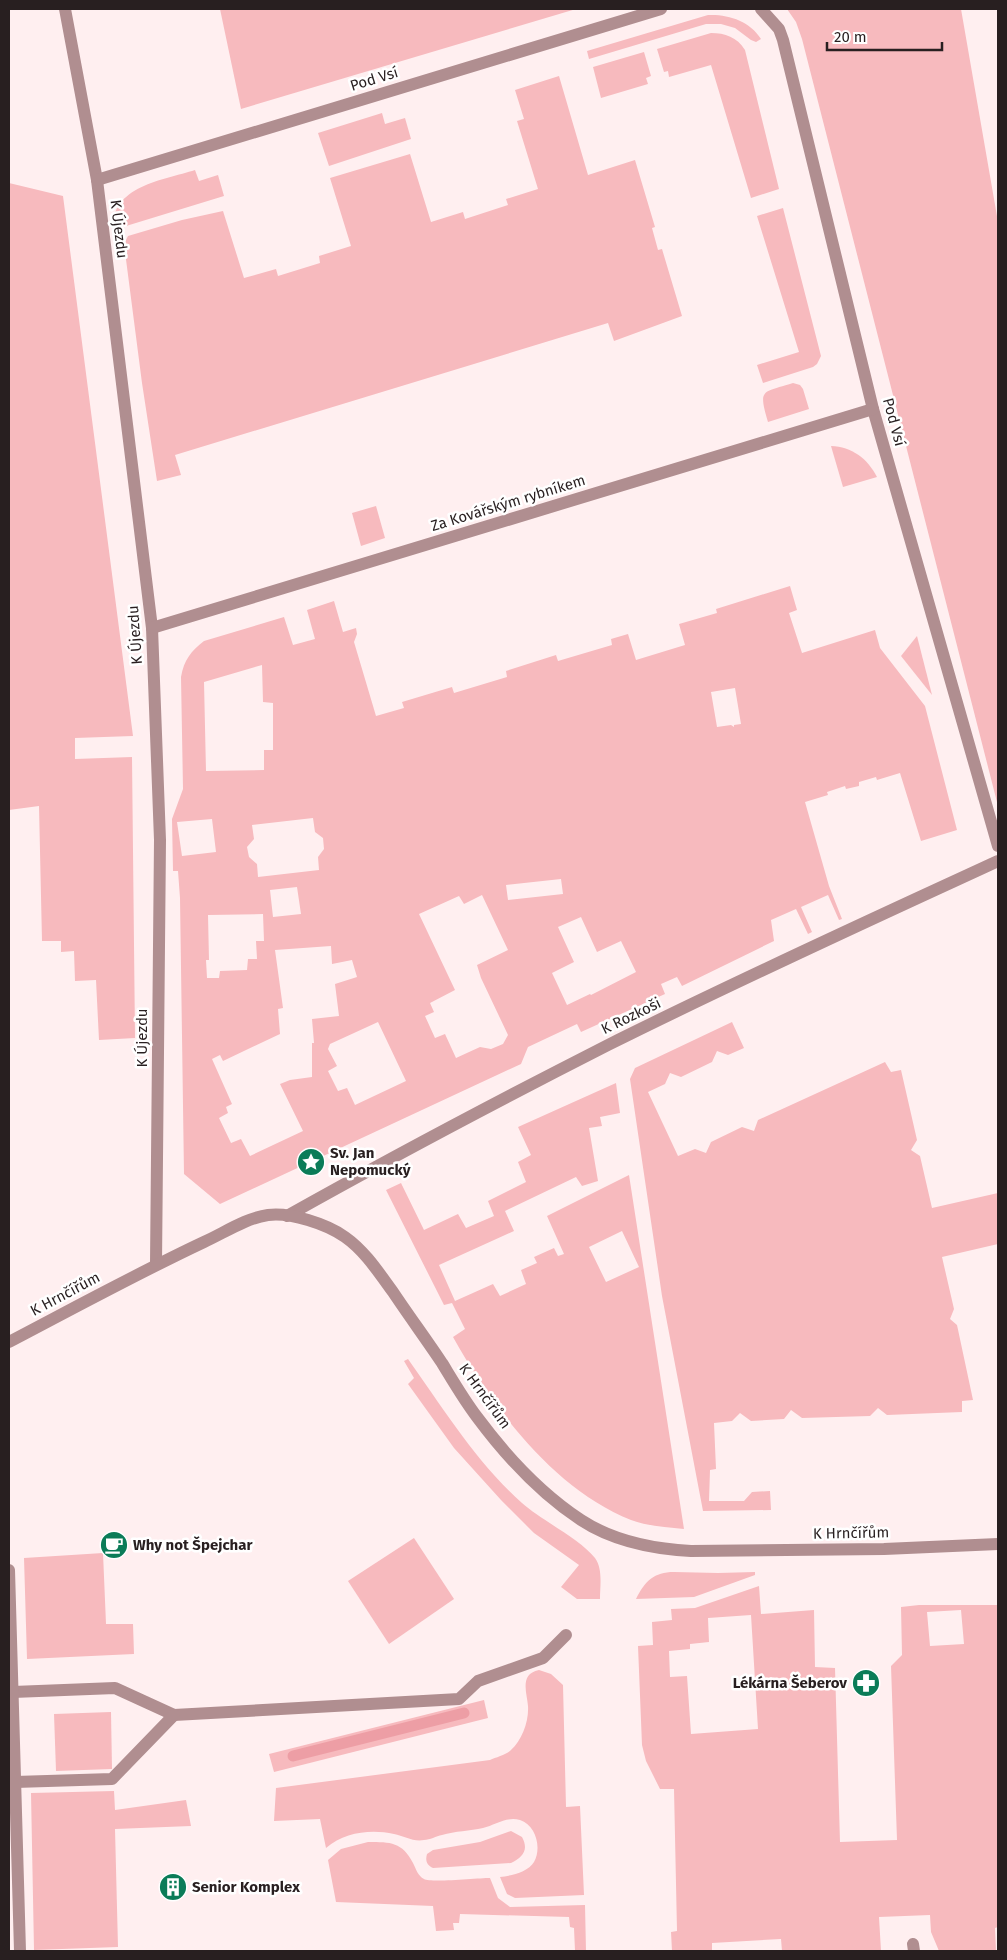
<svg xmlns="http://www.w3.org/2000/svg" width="1007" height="1960" font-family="'Fira Sans',sans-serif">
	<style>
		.green { fill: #f7babe; fill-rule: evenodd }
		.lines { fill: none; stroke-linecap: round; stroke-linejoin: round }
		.stream { stroke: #ed9ea5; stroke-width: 11 }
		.pedestrian { stroke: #b08e90; stroke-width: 12 }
		.minor { stroke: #b08e90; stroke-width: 12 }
		.tertiary { stroke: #b08e90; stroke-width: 12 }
		.labels { text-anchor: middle; stroke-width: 5; stroke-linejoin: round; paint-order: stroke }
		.street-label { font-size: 15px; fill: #281f20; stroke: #fff }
		.poi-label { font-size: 15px; font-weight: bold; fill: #281f20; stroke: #fff; text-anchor: start }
	</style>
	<rect width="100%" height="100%" fill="#ffeff0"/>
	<g class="green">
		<polygon points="220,9 576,9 241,109"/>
		<polygon points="787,9 961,9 998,222 998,806 802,39 796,22"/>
		<path d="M708,15C728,14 750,21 761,39L756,42L751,40L735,28L721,24H706L589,59L587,51Z"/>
		<path d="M711,33C725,33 737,37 745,50L779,189L751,198L711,65L669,77L668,71L664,72L657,49Z"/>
		<polygon points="644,52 651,76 646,78 648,84 601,98 593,67"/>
		<polygon points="559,76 588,175 635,160 655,227 652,228 658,250 662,249 682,316 614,341 608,323 175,455 181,475 157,481 142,383 124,244 128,236 182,220 223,211 244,278 276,269 278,276 320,263 319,256 351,246 330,178 410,154 431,222 463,212 465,219 508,205 506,199 538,189 517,121 524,119 515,90"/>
		<polygon points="382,113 385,124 405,118 411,139 329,166 318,133"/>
		<path d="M195,170L199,181L218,175L224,196L113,230C110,186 164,180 195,170Z"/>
		<polygon points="9,183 63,196 133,736 75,738 75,759 132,757 135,1038 99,1040 96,980 75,981 74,951 61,952 61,941 42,941 39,806 9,810"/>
		<polygon points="783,208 821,356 817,364 813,367 763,383 757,365 799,352 757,216"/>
		<path d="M793,383L800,385L803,389L809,409L768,422C758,388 762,393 793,383Z"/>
		<path d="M831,446C852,447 867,458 877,477L843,487Z"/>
		<polygon points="376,506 385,538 361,546 352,513"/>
		<path d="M790,586L797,610L789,613L802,653L875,630L880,648L925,706L957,830L921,841L900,773L877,780L876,777L859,782V786L846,789L845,786L827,792L828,795L805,802L829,886L842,919L839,920L828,895L801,907L812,932L808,934L796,909L771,920L774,941L682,986L677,977L661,984L665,994L581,1032L577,1024L528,1047L521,1064L220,1204L184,1174L180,898L178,871H173L172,819L183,789L181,677C184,660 191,651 204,641L284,617L293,645L315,639L307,610L334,601L343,632L356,628L357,634L354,642L376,716L404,708L402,702L452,687L454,693L507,677L506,671L556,655L558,661L612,645L611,639L628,634L636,660L685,645L679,624L717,613L716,609ZM262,665L263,702L273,703V750H264V770L206,771L204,682ZM735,688L741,724L734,725V727L731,725L717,727L711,692ZM313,818L315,832L323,838L324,849L318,857L319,870L258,877L257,864L249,857L247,847L254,839L252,825ZM212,819L216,852L182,856L177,822ZM561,879L563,894L508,900L506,885ZM297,887L301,914L273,917L270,890ZM482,895L508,950L477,965L481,978L508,1035L503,1044L491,1049L480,1047L456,1058L445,1034L435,1038L425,1016L434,1012L430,1003L455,990L419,914L459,896L464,904ZM263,914L264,941H256L257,959H248L247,970L220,971L219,978H207L206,960H209L208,915ZM581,917L597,952L621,941L636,972L591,995L590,994L567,1005L552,973L574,962L558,927ZM331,946L332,964L352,960L357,977L335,984L339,1016L312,1019L314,1043H312V1077L290,1080L280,1084L303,1131L250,1156L241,1139L231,1143L219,1118L228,1113L226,1107L232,1104L212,1059L220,1055L223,1061L280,1034L278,1009L283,1008L275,950ZM378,1022L406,1081L355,1105L347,1088L338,1091L328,1071L337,1066L328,1049L330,1044Z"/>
		<polygon points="917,636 932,695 901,656"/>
		<polygon points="732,1022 744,1048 728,1055 717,1051 712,1062 681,1077 670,1073 665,1084 648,1092 678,1156 695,1149 706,1153 711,1142 742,1127 754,1131 758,1120 885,1062 891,1072 901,1070 917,1140 911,1150 920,1156 932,1208 998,1193 998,1244 942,1257 954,1309 950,1319 957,1325 973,1400 962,1401 962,1412 887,1415 878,1408 870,1416 802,1418 791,1410 784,1419 751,1421 740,1413 732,1421 714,1423 716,1469 710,1470 709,1501 744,1501 752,1492 770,1491 771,1510 703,1511 662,1296 630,1079 635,1068"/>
		<path d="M616,1083L620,1113L600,1117L602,1126L589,1128L598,1181L582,1186L576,1177L505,1211L514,1231L439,1265L455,1301L493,1284L500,1296L526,1284L521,1270L537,1263L534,1257L554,1248L558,1256L564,1254L547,1216L629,1175L684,1529C666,1527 647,1526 631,1520C553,1489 493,1408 453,1337L465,1329L452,1303L444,1305L386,1190L401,1183L424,1230L458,1214L466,1228L494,1216L488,1201L526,1182L518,1162L531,1155L518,1127ZM622,1231L639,1267L606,1282L589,1247Z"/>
		<path d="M408,1359C443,1408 476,1462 522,1503C541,1520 580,1539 595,1558C603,1569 600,1586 600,1599H577L561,1587L579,1565L534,1533L501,1500L454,1448L408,1384L414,1378L404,1361Z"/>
		<polygon points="414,1538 454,1599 389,1644 348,1581"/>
		<polygon points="103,1553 106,1624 133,1624 134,1654 27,1659 24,1558"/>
		<path d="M674,1572L718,1573L755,1572V1575L694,1597L636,1599C645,1581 654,1572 674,1572Z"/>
		<path d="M759,1586L761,1614L814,1610L815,1667L835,1668L840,1842L897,1840L891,1666L902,1655L901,1607L919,1605H998V1927L995,1928L996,1951H939L931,1932L930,1915L879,1917L881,1951H782L781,1939L712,1943V1951H672L671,1932L677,1931L674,1789H660L646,1761L642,1745L638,1646L653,1645L652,1622L672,1620L671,1609L695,1608ZM961,1610L964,1644L930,1646L927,1612ZM751,1615L758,1729L691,1734L687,1676L670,1677L669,1651L690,1649V1644L709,1642L708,1618Z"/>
		<path d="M539,1670L551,1674L563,1685L566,1807L580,1806L584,1895L515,1898L507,1894L500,1877C511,1876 528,1872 534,1862C542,1848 536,1825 520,1820C507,1816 495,1825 483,1828C470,1831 455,1831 442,1835C436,1836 430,1840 424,1840C413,1842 404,1836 394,1834C371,1829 345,1832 326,1848L320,1819L274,1821L276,1788L490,1760C496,1757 506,1755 511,1750C522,1740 529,1721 528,1706C527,1693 519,1674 539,1670Z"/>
		<polygon points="484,1700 488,1718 274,1772 269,1754"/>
		<polygon points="111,1712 112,1769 56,1771 54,1714"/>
		<polygon points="114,1791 115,1810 186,1800 191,1826 115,1829 118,1947 34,1950 31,1793"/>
		<path d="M511,1831L522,1837C529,1850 523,1857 511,1863L433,1868C427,1865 425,1861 427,1854L433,1850L480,1842Z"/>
		<path d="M368,1842C391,1842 402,1842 413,1863C416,1869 418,1876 424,1879C431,1883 477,1878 490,1878L498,1898L510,1907L585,1905L586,1951H575L574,1928L570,1927L569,1917L460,1914L459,1923H453L454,1930L436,1931L433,1906L336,1902L328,1860L341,1849Z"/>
	</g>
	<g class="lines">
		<polyline class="stream" points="293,1756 464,1713"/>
		<g class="pedestrian">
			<polyline points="13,1692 115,1688 174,1715 459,1699 478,1681 543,1658 566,1635"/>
			<polyline points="15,1782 112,1779 174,1715"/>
		</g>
		<g class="minor">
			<polyline points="65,9 97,180 152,628 160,840 156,1264"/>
			<polyline points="761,9 779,29 783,40 873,409 998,846"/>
			<polyline points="97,180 661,9"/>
			<polyline points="152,628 873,409"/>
			<path d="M287,1216C392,1157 500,1100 608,1045C736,981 868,921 998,861"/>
			<polyline points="9,1570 20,1951"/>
			<polyline points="913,1944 914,1951"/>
		</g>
		<path class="tertiary" d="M9,1342C74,1308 138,1273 204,1242C224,1233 246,1218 268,1215C290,1212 327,1224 345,1237C365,1251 379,1273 393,1292C409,1316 426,1339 442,1363C453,1381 464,1400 477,1417C506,1456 540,1493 581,1520C613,1541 653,1549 691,1551L884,1549L998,1544"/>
	</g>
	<defs>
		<symbol id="sight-disc" viewBox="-11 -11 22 22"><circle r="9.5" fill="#0b7c58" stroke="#fff"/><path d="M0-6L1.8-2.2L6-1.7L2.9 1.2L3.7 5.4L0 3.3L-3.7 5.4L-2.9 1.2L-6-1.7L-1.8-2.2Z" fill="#fff"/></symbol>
		<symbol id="cafe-disc" viewBox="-11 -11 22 22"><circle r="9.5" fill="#0b7c58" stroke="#fff"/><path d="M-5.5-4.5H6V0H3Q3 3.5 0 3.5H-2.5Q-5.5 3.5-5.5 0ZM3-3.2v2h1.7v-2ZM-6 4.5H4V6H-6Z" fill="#fff"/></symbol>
		<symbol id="pharmacy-disc" viewBox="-11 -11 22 22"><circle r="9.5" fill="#0b7c58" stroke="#fff"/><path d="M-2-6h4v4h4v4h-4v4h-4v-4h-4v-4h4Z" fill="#fff"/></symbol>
		<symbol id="building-disc" viewBox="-11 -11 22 22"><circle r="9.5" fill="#0b7c58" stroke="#fff"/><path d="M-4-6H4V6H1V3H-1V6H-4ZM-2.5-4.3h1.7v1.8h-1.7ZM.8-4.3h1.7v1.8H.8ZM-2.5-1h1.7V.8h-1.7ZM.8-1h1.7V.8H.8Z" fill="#fff"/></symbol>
	</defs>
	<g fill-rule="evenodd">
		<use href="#sight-disc" x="295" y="1146" width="32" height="32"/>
		<use href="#cafe-disc" x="98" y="1529" width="32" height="32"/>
		<use href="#pharmacy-disc" x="850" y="1667" width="32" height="32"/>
		<use href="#building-disc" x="157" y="1871" width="32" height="32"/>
	</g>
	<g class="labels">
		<g class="street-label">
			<text transform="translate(374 79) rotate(-17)" y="5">Pod Vsí</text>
			<text transform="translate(119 229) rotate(83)" y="5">K Újezdu</text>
			<text transform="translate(894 422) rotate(75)" y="5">Pod Vsí</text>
			<text transform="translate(508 503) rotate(-17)" y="5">Za Kovářským rybníkem</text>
			<text transform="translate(135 635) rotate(-94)" y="5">K Újezdu</text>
			<text transform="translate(631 1016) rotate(-26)" y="5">K Rozkoši</text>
			<text transform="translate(142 1038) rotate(-90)" y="5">K Újezdu</text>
			<text transform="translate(65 1294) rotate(-28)" y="5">K Hrnčířům</text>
			<text transform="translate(485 1396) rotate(54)" y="5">K Hrnčířům</text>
			<text transform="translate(851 1533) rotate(-1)" y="5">K Hrnčířům</text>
		</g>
		<g class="poi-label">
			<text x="330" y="1158">Sv. Jan<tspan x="330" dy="17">Nepomucký</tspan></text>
			<text x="133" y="1550">Why not Špejchar</text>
			<text x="847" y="1688" text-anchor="end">Lékárna Šeberov</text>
			<text x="192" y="1892">Senior Komplex</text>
		</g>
	</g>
	<rect width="1007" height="1960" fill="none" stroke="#281f20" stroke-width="20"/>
	<path d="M827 42v8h115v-8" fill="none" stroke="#281f20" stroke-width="2.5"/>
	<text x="834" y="42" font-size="15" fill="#281f20" stroke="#ffffff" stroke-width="4" paint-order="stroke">20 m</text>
</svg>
